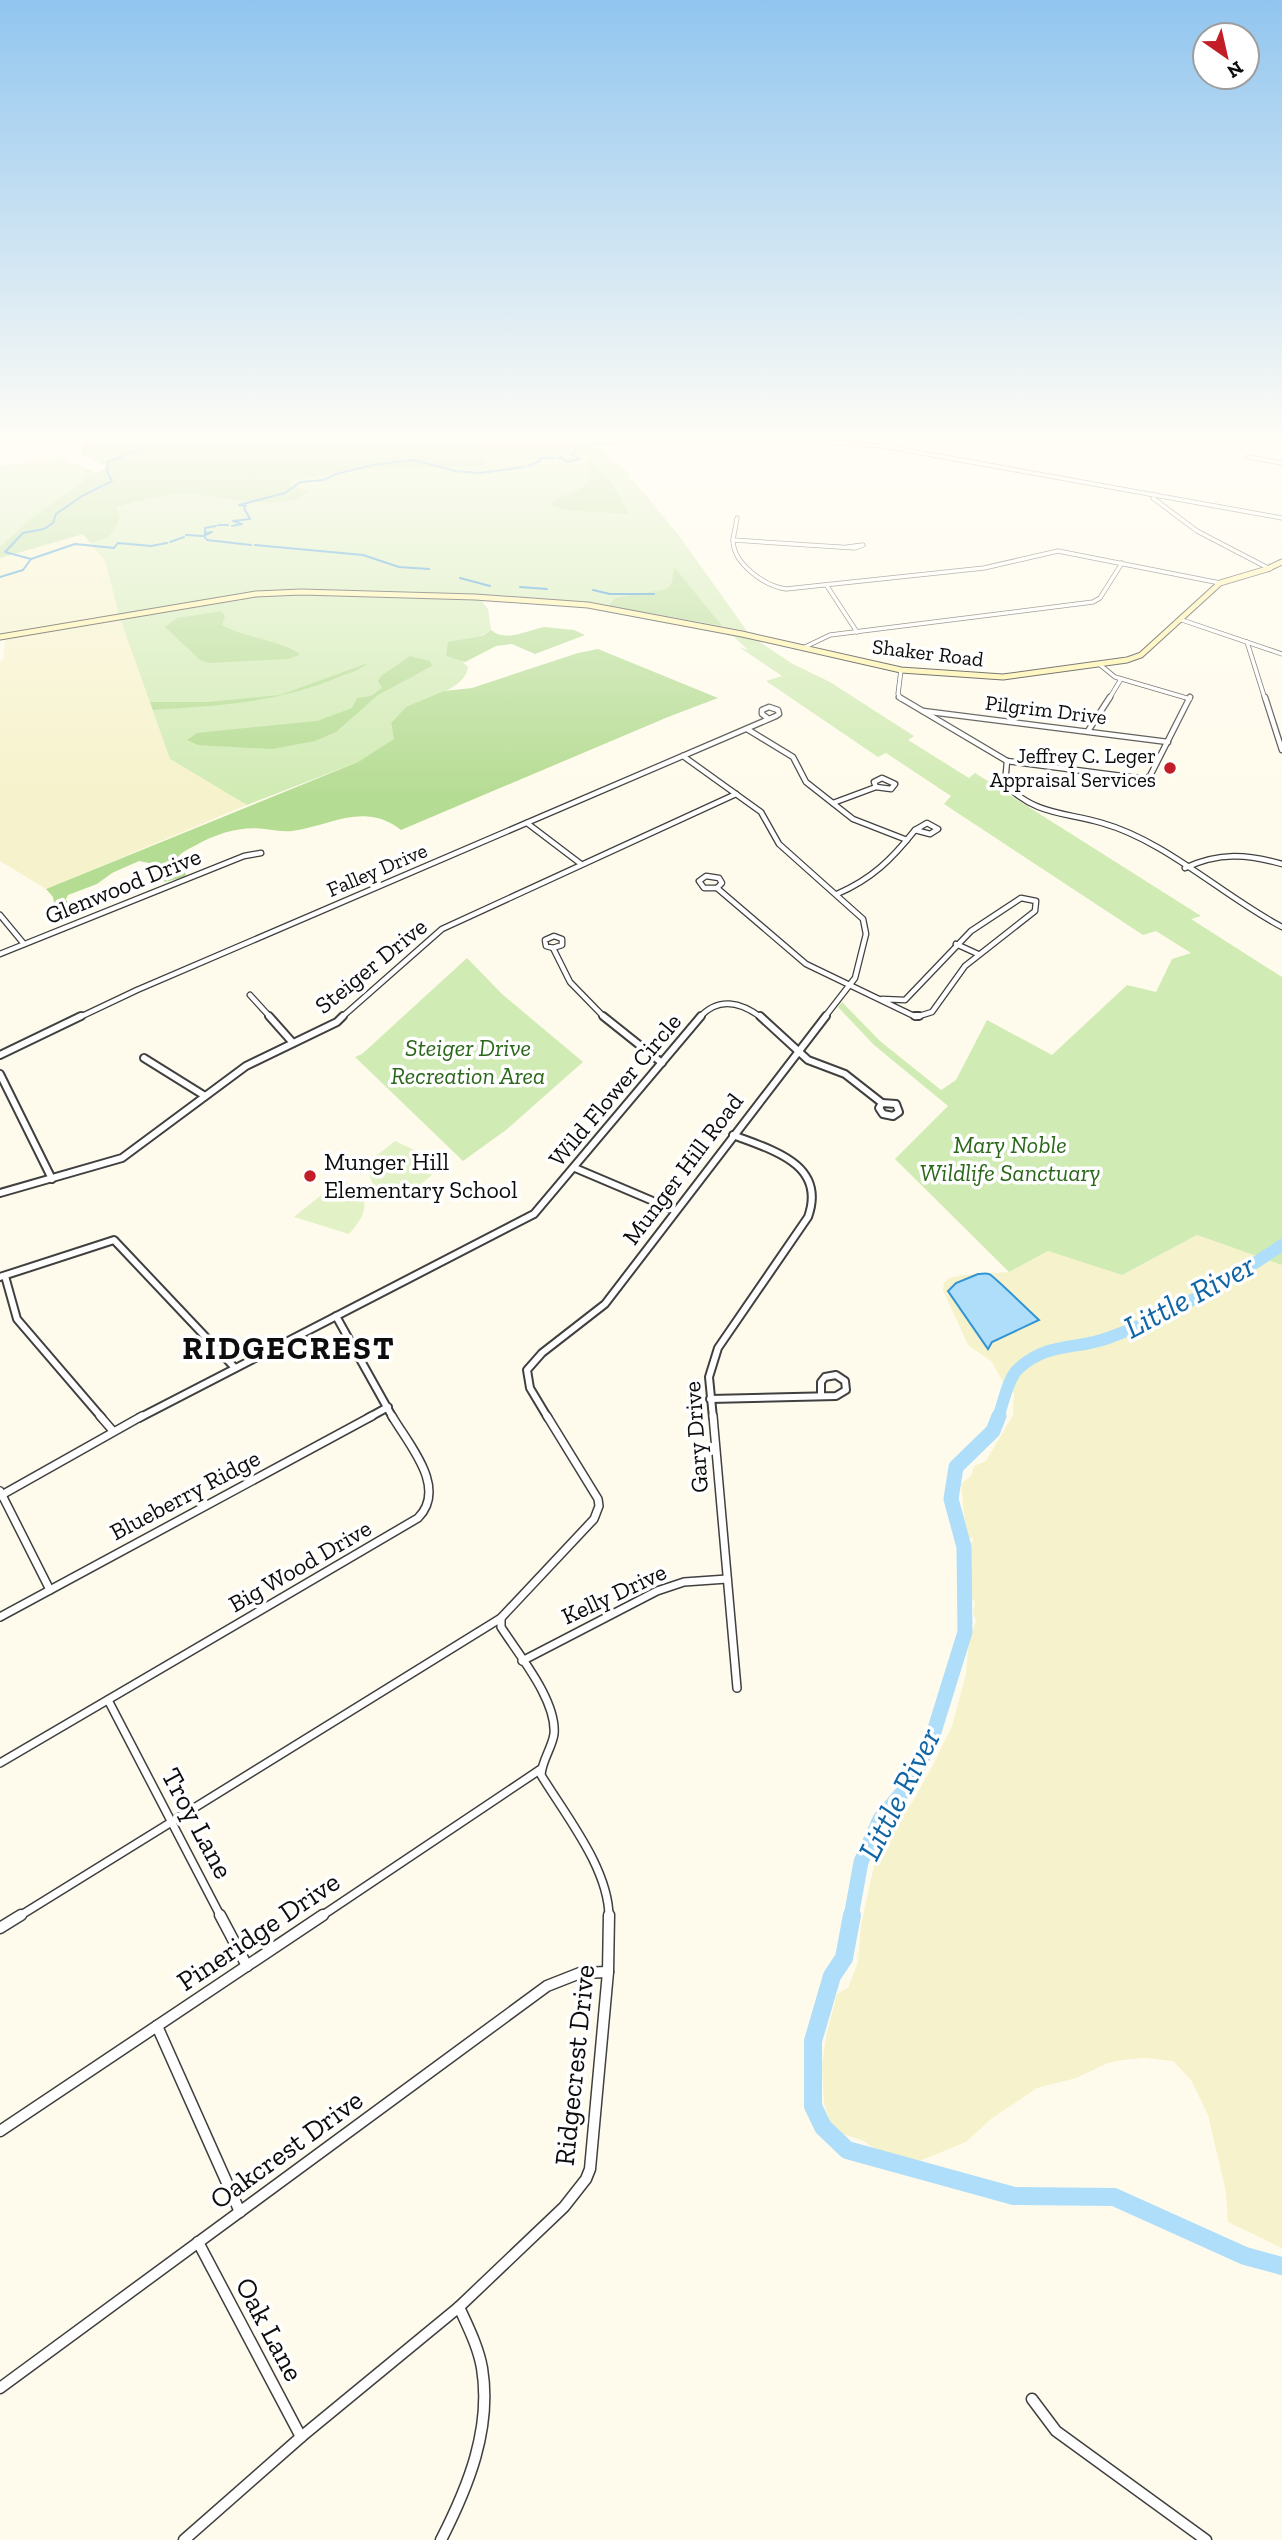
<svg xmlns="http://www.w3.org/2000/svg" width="1282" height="2540" font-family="'Zilla Slab',serif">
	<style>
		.farmland { fill: #f6f2cb }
		.green { fill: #d1ebb4 }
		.forest { fill: #b5dc93 }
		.pitch { fill: #e3f2c6 }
		.water { fill: #aedef9; stroke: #3294d3; stroke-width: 2 }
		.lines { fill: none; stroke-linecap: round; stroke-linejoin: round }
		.stream { stroke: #3294d3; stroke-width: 2 }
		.river-far2 { stroke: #aedef9; stroke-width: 12 }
		.river-far1 { stroke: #aedef9; stroke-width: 15 }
		.river { stroke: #aedef9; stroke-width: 18 }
		.street-far4-casing { stroke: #404040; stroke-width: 5 }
		.street-far3-casing { stroke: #404040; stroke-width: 7 }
		.street-far2-casing { stroke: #404040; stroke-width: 10 }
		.street-far1-casing { stroke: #404040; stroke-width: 10 }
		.street-casing { stroke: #404040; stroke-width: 13 }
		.secondary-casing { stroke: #2f2f2f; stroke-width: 7 }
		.street-far4 { stroke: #fff; stroke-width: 3.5 }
		.street-far3 { stroke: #fff; stroke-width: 4.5 }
		.street-far2 { stroke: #fff; stroke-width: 6 }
		.street-far1 { stroke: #fff; stroke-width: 7 }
		.street { stroke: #fff; stroke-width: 10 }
		.secondary { stroke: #fff4a7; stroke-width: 5 }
		.poi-dot { fill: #c31e28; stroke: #fff; stroke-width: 2.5 }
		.labels { text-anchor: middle; stroke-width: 7; stroke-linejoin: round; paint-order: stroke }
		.far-street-label { font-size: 21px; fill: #0d0d0d; stroke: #fff }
		.far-poi-label { font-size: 21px; fill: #0d0d0d; stroke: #fff; text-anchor: end }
		.street-label { font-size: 24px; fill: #0d0d0d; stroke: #fff }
		.park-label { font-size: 24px; font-style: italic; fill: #2b671a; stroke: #fff }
		.poi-label { font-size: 24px; fill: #0d0d0d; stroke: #fff; text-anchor: start }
		.near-street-label { font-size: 28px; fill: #0d0d0d; stroke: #fff }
		.near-water-label { font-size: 32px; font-style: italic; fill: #1065a4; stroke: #fff }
		.district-label { font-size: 32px; font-weight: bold; letter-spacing: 2px; fill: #0d0d0d; stroke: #fff }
	</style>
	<rect width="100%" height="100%" fill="#fffbec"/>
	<g class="farmland">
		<polygon points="83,534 105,561 119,615 0,635 0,558"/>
		<polygon points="122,620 170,759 247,805 46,889 0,861 0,661 3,660 5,639"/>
		<polygon points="1197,1235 1282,1265 1282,2248 1228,2222 1226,2192 1208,2115 1191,2080 1173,2061 1144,2058 1122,2060 1108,2063 1076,2078 1037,2088 991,2119 966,2142 912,2164 883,2155 862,2140 842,2134 830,2121 824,2104 822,2066 826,2036 837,1994 848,1988 858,1962 861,1925 876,1857 889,1832 913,1801 933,1765 952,1726 966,1674 969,1640 976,1621 973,1613 975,1602 969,1594 972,1585 969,1547 974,1537 968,1539 966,1533 961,1484 971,1476 974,1466 986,1461 1013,1415 1014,1393 1003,1382 992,1362 968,1345 943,1290 944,1283 949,1278 963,1275 1009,1272 1048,1251 1122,1275"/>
	</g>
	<g class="green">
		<path d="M85,442H592L628,472L629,479L634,481L680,537L747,631L635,609L578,601L482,595L481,600L488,609L491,630L446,656L462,661L468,667C464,697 405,696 391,725L395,739L358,762L247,805L170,759L119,615L105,561L83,534L0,558V466L65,457L68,460L95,473L107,467L83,455L81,451Z"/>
		<polygon points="730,633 754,638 791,663 830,682 914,736 908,740 969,778 975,773 1201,916 1191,919 1282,977 1282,1265 1197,1235 1122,1275 1048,1251 1009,1272 895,1159 948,1106 874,1045 838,1007 842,1002 880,1041 941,1090 956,1080 987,1020 1052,1055 1127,985 1156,992 1172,959 1191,953 1156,931 1143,935 944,804 951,796 886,753 878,757 766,681 782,676 739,647 748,650"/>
		<polygon points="467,958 502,994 583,1062 506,1130 463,1161 355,1057 362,1054"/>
	</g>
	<g class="forest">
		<path d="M85,442H479L487,463L479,466L362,470L298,479L289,482V486L308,491C289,515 213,494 186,494C162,494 138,501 116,507L120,517C113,534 109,539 91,543L83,534L0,558V547L29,520L83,482L86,474L84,468L95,473L108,467L83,455L81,451Z"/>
		<path d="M587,456L613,484L629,514L565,510L552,505L553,501C578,489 597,490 587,456Z"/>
		<polygon points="674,567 722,626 609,606 615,598 667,589 672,582"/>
		<path d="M221,611L225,616L222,625C241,637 292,643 300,655L288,659L208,663L200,660L165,627L177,618Z"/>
		<path d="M544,627L574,630L585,635L535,654L512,644L496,646L465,662L446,656L448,642L482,636L491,630C507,643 527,630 544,627Z"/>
		<path d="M598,649L718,698L668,717L401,830C365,801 330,826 292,831C283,832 274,830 265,829C241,826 219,833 198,844C190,849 181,851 177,859L186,875L184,877L165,882L149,863L139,861L112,873L97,884L68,895L66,899L69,905L65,909H55L53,897L46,889L358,762L394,739L391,723L406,707L444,691L472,688L578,653Z"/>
		<polygon points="410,656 430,661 432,666 378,695 336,732 315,741 272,749 198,745 187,740 197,733 317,721 352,708 357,698 371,696 382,688 378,681 381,676"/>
		<path d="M368,663C360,670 349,673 339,677C276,703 219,706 153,710L150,702H209L280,695Z"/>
	</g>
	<g class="pitch">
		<path d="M395,1141L445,1164L402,1200C379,1190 369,1190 368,1162Z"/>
		<path d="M340,1180C371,1194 371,1210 349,1234L294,1217Z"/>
	</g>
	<path class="water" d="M978,1274C982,1274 986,1273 989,1274C993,1275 1031,1313 1039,1320L992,1342L988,1349L948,1291L956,1283Z"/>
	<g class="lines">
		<g class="stream">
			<polyline points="588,444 646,442"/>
			<polyline points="558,458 562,457 566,462 580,459 572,454 578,446"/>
			<polyline points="528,466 540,461 539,458 555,458"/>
			<polyline points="246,506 239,505 285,493 300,482 324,480 336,474 373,465 414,460 455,471 480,473 524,467"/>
			<polyline points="218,525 228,525"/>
			<polyline points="232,526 242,524 233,521 250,519 244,508"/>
			<polyline points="186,535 203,536 212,532 205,533 205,528 216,526"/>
			<polyline points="204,536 207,540 251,545"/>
			<polyline points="170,542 184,537"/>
			<polyline points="255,545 363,555 399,567 429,569"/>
			<polyline points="31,559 5,552 23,533 44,529 53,523 56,514 82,496 112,481 107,471 108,462 159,442"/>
			<polyline points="0,577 23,570 31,559 75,544 114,548 118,543 151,546 167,543"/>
			<polyline points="460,578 490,586"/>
			<polyline points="520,587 547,589"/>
			<polyline points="593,590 610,594 654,594"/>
		</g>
		<path class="river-far2" d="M998,1418C1003,1404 1008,1378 1018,1369C1047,1342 1075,1350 1108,1338C1169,1316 1228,1282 1282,1245"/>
		<polyline class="river-far1" points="851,1917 861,1862 880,1819 912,1781 933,1735 965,1632 964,1547 951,1499 956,1467 993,1431 999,1416"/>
		<polyline class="river" points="852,1915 844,1958 832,1976 813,2041 813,2106 823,2127 847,2150 1014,2196 1114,2197 1245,2256 1282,2266"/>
		<defs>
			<g id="street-far4">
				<polyline points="821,442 883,446 1282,518"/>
				<polyline points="1248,457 1282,463"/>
				<polyline points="1153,498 1197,531 1270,569"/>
				<path d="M737,518C736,525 734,533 733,540C733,564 765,586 786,589L984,568L1058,551L1220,583"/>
				<polyline points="733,540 855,548 863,545 847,547"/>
				<polyline points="827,586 857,632"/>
				<polyline points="1182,620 1282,654"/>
				<polyline points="1247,642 1265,699"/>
				<polyline points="803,648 830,635 1093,602 1100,598 1122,563"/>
				<polyline points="1099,664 1115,677 1190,699"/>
				<polyline points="901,699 898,694 901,670"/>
				<polyline points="1109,699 1121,679"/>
			</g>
			<g id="street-far3">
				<polyline points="899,697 1007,761 1145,779 1150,776 1190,697"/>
				<polyline points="1265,697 1282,750"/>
				<polyline points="923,711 1168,742"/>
				<polyline points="747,729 793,757 806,782 853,819 907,840"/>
				<polyline points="1088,731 1110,697"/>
				<polyline points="683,756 761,812 779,844 863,919 866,934 855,978 824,1018"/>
				<path d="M1007,761L1005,784C1035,815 1064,812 1102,823C1166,841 1223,896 1282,927"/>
				<polygon points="882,778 895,784 891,789 876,787 874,782"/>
				<polyline points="833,803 876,787"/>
				<polyline points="527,823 581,864"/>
				<polygon points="927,823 938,829 930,834 915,830"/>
				<path d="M1185,868C1219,852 1247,854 1282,864"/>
				<polygon points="706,876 719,878 722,883 717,888 704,888 699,881"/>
				<polyline points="717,888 806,964 916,1017 932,1012 965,966 1035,911 1036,901 1021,898 971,931 905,1000 882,999"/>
				<path d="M837,894C872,879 892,859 915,830"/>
				<polyline points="0,915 24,944"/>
				<polygon points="554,936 562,939 562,945 553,948 546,946 545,940"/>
				<polyline points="956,944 978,954"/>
				<polyline points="553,948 570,982 605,1018"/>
				<polyline points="0,954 244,856 261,853"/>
				<polyline points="250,995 271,1018"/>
				<polyline points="78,1018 137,990 776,716 779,714 778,710 769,707 762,710 762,714 769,719"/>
				<polyline points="341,1018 442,929 736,794"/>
				<path d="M699,1018C718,996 741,1002 762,1018"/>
			</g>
			<g id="street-far2">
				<polyline points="269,1016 293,1043"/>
				<polyline points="603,1016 662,1063"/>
				<polyline points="760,1016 808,1060 845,1074 882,1103"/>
				<polyline points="915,1016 919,1016"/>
				<polyline points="0,1055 81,1016"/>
				<polyline points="144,1058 205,1096"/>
				<polyline points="0,1074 52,1179"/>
				<polygon points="882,1103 896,1104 899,1112 893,1116 883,1114 879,1108"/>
				<polyline points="575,1168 674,1210"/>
				<polyline points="0,1193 122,1158 246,1066 337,1022 343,1016"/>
				<polyline points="5,1276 17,1319 102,1418"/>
				<polyline points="0,1277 114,1240 235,1368"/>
				<polyline points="336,1316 393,1418"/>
				<polyline points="710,1399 836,1396 846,1390 845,1381 836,1375 825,1377 821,1382 821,1396"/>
				<polyline points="139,1418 534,1214 701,1016"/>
				<polyline points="368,1418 388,1407"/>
				<polyline points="548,1418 530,1388 527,1370 542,1353 605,1304 826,1016"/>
				<path d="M713,1418L709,1377L718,1348L808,1217C827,1164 772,1150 733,1135"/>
			</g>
			<g id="street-far1">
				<polyline points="100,1416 113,1431"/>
				<polyline points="713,1416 737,1688"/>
				<polyline points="0,1491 50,1590"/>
				<polyline points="0,1496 142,1416"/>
				<polyline points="0,1617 372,1416"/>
				<path d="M501,1618V1627C518,1654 557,1700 554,1734C552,1748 542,1760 541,1775C566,1816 609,1869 609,1917"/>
				<polyline points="522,1661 657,1591 684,1582 727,1579"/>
				<polyline points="108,1700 221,1917"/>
				<path d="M0,1763L418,1518C448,1488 409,1445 392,1416"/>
				<polyline points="18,1917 501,1618 594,1519 599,1506 598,1499 547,1416"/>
				<polyline points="320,1917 541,1769"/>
			</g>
			<g id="street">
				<polyline points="220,1915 247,1966"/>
				<polyline points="0,1928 21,1915"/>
				<polyline points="157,2026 240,2212"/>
				<polyline points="0,2131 323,1915"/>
				<polyline points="198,2242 301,2437"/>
				<polyline points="0,2388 547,1986 580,1973 608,1972"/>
				<polyline points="1032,2399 1056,2431 1206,2540"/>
				<polyline points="184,2540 301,2437 459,2307 564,2207 586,2179 590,2169 608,1972 609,1915"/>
				<path d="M441,2540C468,2487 492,2429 482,2368C478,2346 468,2327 459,2307"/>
			</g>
			<polyline id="secondary" points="0,637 256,594 301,592 475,597 588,605 742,634 901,670 1003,677 1127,660 1141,655 1220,583 1267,569 1282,562"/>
		</defs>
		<use href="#street-far4" class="street-far4-casing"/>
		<use href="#street-far3" class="street-far3-casing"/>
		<use href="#street-far2" class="street-far2-casing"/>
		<use href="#street-far1" class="street-far1-casing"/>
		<use href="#street" class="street-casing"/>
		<use href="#secondary" class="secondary-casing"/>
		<use href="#street-far4" class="street-far4"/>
		<use href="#street-far3" class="street-far3"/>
		<use href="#street-far2" class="street-far2"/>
		<use href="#street-far1" class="street-far1"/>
		<use href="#street" class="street"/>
		<use href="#secondary" class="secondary"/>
	</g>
	<linearGradient id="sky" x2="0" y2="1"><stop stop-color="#91c5ef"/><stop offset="0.55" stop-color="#fffdf6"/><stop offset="1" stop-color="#fffdf6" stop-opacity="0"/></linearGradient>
	<rect width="1282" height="798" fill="url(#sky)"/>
	<g class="poi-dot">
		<circle cx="1170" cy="768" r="7"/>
		<circle cx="310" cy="1176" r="7"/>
	</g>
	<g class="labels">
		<g class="far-street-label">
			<text transform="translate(928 653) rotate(7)" y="7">Shaker Road</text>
			<text transform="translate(1046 710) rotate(7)" y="7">Pilgrim Drive</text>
			<text transform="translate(377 870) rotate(-23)" y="7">Falley Drive</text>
		</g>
		<g class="far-poi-label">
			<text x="1156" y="763">Jeffrey C. Leger<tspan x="1156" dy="24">Appraisal Services</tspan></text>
		</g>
		<g class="street-label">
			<text transform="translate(123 886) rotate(-22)" y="8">Glenwood Drive</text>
			<text transform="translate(371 966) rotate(-39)" y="8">Steiger Drive</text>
			<text transform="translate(615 1090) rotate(-50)" y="8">Wild Flower Circle</text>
			<text transform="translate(683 1169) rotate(-53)" y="8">Munger Hill Road</text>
			<text transform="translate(696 1437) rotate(-94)" y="8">Gary Drive</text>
			<text transform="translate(185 1495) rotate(-28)" y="8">Blueberry Ridge</text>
			<text transform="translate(300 1566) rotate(-30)" y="8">Big Wood Drive</text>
			<text transform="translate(614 1594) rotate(-25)" y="8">Kelly Drive</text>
		</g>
		<g class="park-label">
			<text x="468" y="1056">Steiger Drive<tspan x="468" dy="28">Recreation Area</tspan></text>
			<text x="1010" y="1153">Mary Noble<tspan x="1010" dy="28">Wildlife Sanctuary</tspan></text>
		</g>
		<g class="poi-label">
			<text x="324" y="1170">Munger Hill<tspan x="324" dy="28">Elementary School</tspan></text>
		</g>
		<g class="near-street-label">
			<text transform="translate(198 1823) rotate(62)" y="10">Troy Lane</text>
			<text transform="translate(258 1931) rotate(-34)" y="10">Pineridge Drive</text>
			<text transform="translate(574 2065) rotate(-84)" y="10">Ridgecrest Drive</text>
			<text transform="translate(286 2149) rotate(-36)" y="10">Oakcrest Drive</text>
			<text transform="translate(270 2329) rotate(62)" y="10">Oak Lane</text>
		</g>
		<g class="near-water-label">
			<text transform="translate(1189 1296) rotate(-28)" y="11">Little River</text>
			<text transform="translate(899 1794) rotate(-63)" y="11">Little River</text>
		</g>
		<g class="district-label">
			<text x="289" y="1359">RIDGECREST</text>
		</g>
	</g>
	<g transform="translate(1226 56) rotate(146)"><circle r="33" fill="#ffffff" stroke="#9e9e9e" stroke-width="2"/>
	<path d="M0-5L12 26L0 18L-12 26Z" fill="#c31e28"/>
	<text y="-10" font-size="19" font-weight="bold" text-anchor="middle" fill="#0d0d0d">N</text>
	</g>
</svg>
